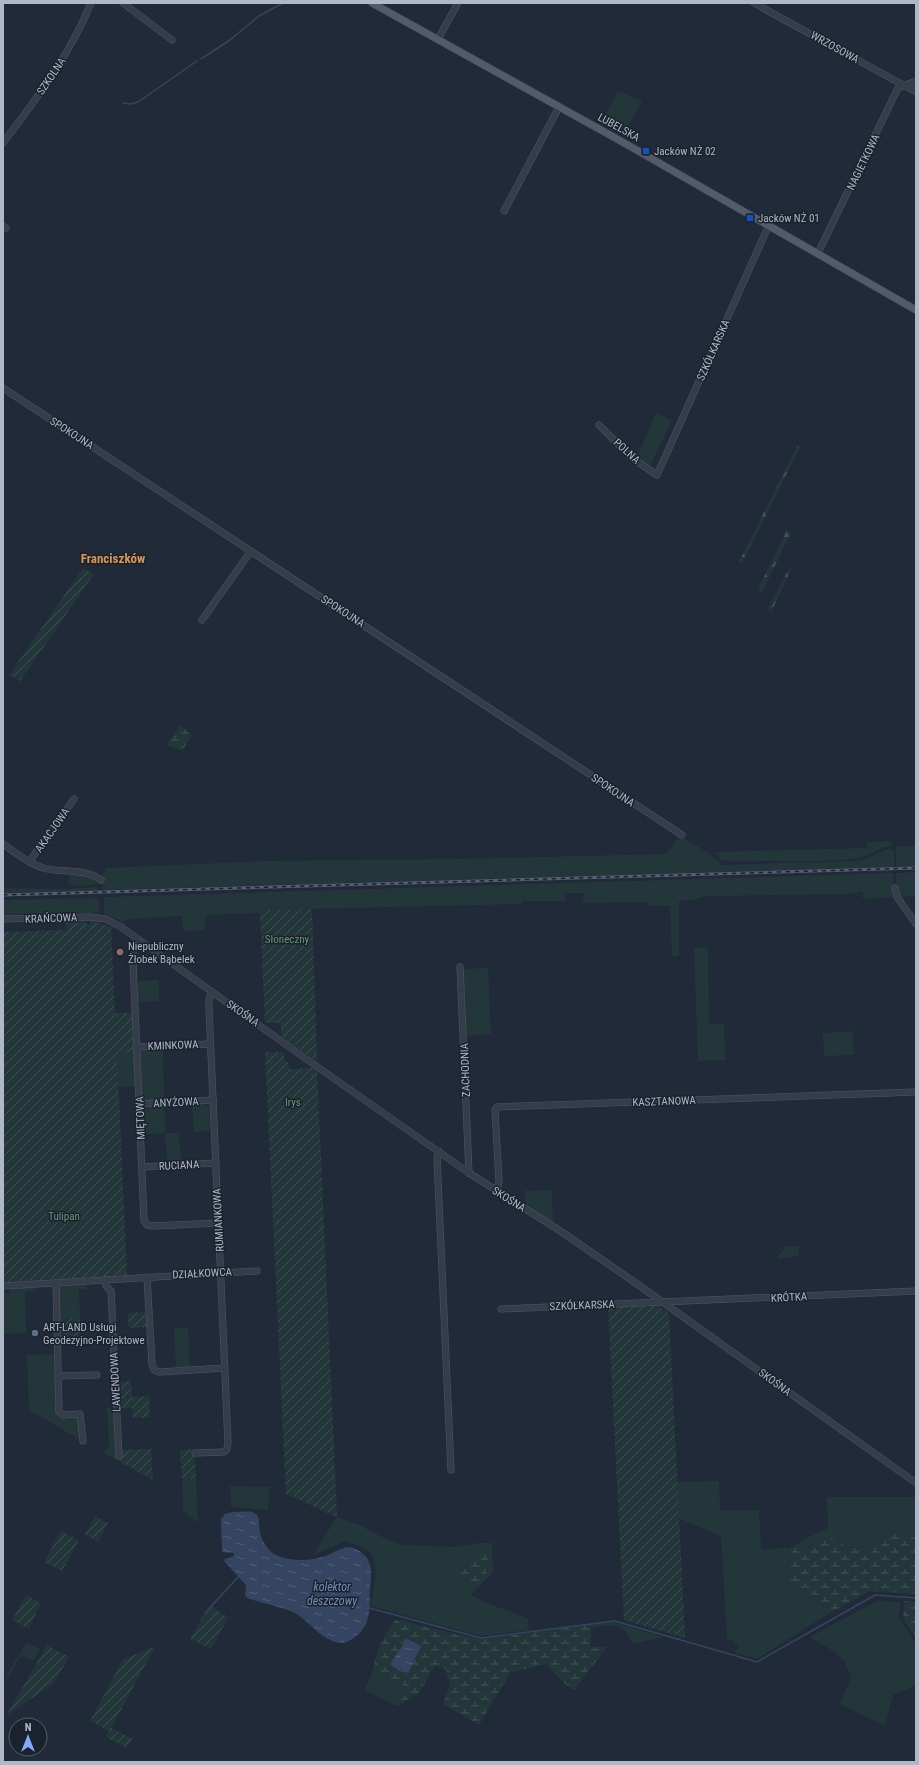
<svg xmlns="http://www.w3.org/2000/svg" width="919" height="1765" font-family="'Roboto Condensed',sans-serif">
	<style>
		.grass { fill: #23373b }
		.forest { fill: url(#forest-firs) }
		.wetland { fill: url(#wetland-marsh) }
		.garden { fill: url(#garden-furrows) }
		.water { fill: url(#water-ripples) }
		.lines { fill: none; stroke-linecap: round; stroke-linejoin: round }
		.stream { stroke: #354561; stroke-width: 1.5 }
		.minor-casing { stroke: #505765; stroke-width: 7 }
		.major-casing { stroke: #3e4653; stroke-width: 8 }
		.minor { stroke: #353c4a; stroke-width: 6 }
		.major { stroke: #535b6a; stroke-width: 7 }
		.rail-casing { stroke: #576071; stroke-width: 3 }
		.rail { stroke: #1a222e; stroke-width: 1.5; stroke-dasharray: 4.5; stroke-linecap: butt }
		.transit-dot { fill: #1a4fb4; stroke: #1a222e; stroke-width: 1.5 }
		.education-dot { fill: #8d6e63; stroke: #1a222e; stroke-width: 1.5 }
		.service-dot { fill: #5c6f8a; stroke: #1a222e; stroke-width: 1.5 }
		.labels { text-anchor: middle; stroke-width: 3; stroke-linejoin: round; paint-order: stroke }
		.street-label { font-size: 11px; fill: #b0b7c6; stroke: #1a222e }
		.poi-label { font-size: 11px; fill: #b0b7c6; stroke: #1a222e; text-anchor: start }
		.park-label { font-size: 11px; fill: #679774; stroke: #1a222e }
		.water-label { font-size: 12px; font-style: italic; fill: #778caf; stroke: #1a222e }
		.quarter-label { font-size: 13px; font-weight: bold; fill: #d4975d; stroke: #1a222e }
	</style>
	<defs>
		<pattern id="forest-firs" width="22" height="20" patternUnits="userSpaceOnUse"><rect width="22" height="20" fill="#23373b"/><path d="M5 1l3.5 6h-7zM16 11l3.5 6h-7z" fill="#405256"/></pattern>
		<pattern id="wetland-marsh" width="20" height="14" patternUnits="userSpaceOnUse"><rect width="20" height="14" fill="#23373b"/><path d="M1 5h8M5 5V1M11 12h8M15 12V8" fill="none" stroke="#405256"/></pattern>
		<pattern id="garden-furrows" width="10" height="10" patternUnits="userSpaceOnUse"><rect width="10" height="10" fill="#23373b"/><path d="M-1 1l2-2M0 10L10 0M9 11l2-2" fill="none" stroke="#405256"/></pattern>
		<pattern id="water-ripples" width="26" height="14" patternUnits="userSpaceOnUse"><rect width="26" height="14" fill="#354561"/><path d="M2 4q2-2 4 0t4 0M15 11q2-2 4 0t4 0" fill="none" stroke="#505e76"/></pattern>
	</defs>
	<rect width="100%" height="100%" fill="#212a39"/>
	<g class="grass">
		<polygon points="618,91 642,101 625,132 603,120"/>
		<polygon points="656,413 672,420 650,466 637,457"/>
		<polygon points="680,836 709,853 722,865 852,861 863,860 890,848 894,851 894,867 103,890 101,876 107,868 265,861 456,859 665,854"/>
		<path d="M891,841L892,846C881,845 870,857 858,858C814,864 767,860 722,861L714,852L867,848V842Z"/>
		<polygon points="896,846 916,846 916,866 896,867"/>
		<polygon points="916,872 916,896 899,897 896,884 896,873"/>
		<polygon points="893,873 893,889 896,897 863,899 863,892 846,894 706,896 692,900 679,901 679,956 672,956 670,906 650,906 645,902 583,903 584,893 565,893 566,901 522,901 521,904 260,910 260,913 207,915 205,930 184,931 181,916 126,919 123,922 104,913 104,897"/>
		<polygon points="70,875 85,875 98,879 98,884 81,886 68,885"/>
		<polygon points="98,887 97,891 3,893 3,888 63,889"/>
		<polygon points="98,898 99,910 95,913 3,914 3,900"/>
		<polygon points="694,948 708,948 709,1024 724,1024 725,1060 698,1061"/>
		<polygon points="488,968 491,1034 466,1036 462,969"/>
		<polygon points="159,980 159,1001 138,1002 138,981"/>
		<polygon points="853,1031 854,1055 824,1056 823,1033"/>
		<polygon points="163,1049 164,1099 142,1101 140,1050"/>
		<polygon points="134,1053 135,1086 118,1087 117,1054"/>
		<polygon points="205,1104 209,1108 210,1131 194,1132 192,1105"/>
		<polygon points="164,1107 166,1133 179,1133 181,1160 167,1161 165,1133 144,1134 143,1108"/>
		<polygon points="552,1190 553,1224 526,1205 524,1191"/>
		<polygon points="786,1246 799,1246 798,1256 779,1259 777,1258"/>
		<polygon points="85,1284 86,1289 79,1289 80,1318 59,1319 58,1286"/>
		<polygon points="35,1287 35,1291 25,1292 26,1333 3,1334 3,1289 5,1289 6,1293 9,1293 9,1289"/>
		<polygon points="188,1327 190,1367 176,1368 174,1328"/>
		<polygon points="56,1354 58,1414 76,1416 79,1418 81,1440 29,1410 27,1355"/>
		<polygon points="107,1408 116,1408 120,1462 101,1451 105,1451 109,1446"/>
		<polygon points="182,1479 196,1479 198,1523 183,1510"/>
		<polygon points="719,1481 720,1510 759,1510 761,1549 790,1548 807,1538 828,1528 827,1497 916,1497 916,1531 894,1532 874,1545 848,1548 830,1536 808,1546 790,1548 789,1582 820,1600 830,1613 757,1659 734,1652 739,1647 733,1641 727,1639 721,1536 678,1518 677,1482"/>
		<polygon points="230,1486 270,1487 268,1510 231,1507"/>
		<path d="M337,1517L359,1525L390,1541L403,1545L454,1547L479,1543H492L493,1572L471,1595L484,1602L528,1618L529,1630L481,1636L371,1606C373,1592 381,1561 368,1551C361,1546 353,1544 345,1541L312,1556Z"/>
		<polygon points="877,1601 900,1602 899,1618 916,1644 916,1685 893,1695 885,1726 840,1704 851,1677 845,1662 833,1651 810,1637"/>
		<path d="M614,1622L663,1637L633,1644C622,1620 615,1626 591,1627V1625Z"/>
		<polygon points="26,1643 40,1649 33,1661 21,1655 7,1680 6,1677"/>
		<polygon points="373,1670 406,1686 397,1706 365,1690"/>
	</g>
	<g class="forest">
		<polygon points="797,446 800,447 742,563 739,562"/>
		<polygon points="787,530 791,533 761,594 758,589"/>
		<polygon points="790,567 792,568 771,612 768,608"/>
	</g>
	<g class="wetland">
		<polygon points="180,725 192,735 182,751 167,745"/>
		<polygon points="916,1531 916,1594 870,1591 830,1613 820,1600 789,1582 790,1548 808,1546 830,1536 848,1548 874,1545 894,1532"/>
		<path d="M486,1553C490,1565 490,1578 475,1582C472,1583 466,1581 462,1581L458,1572L460,1565L477,1554Z"/>
		<polygon points="904,1601 916,1602 916,1638 903,1618"/>
		<path d="M396,1619L433,1629L481,1639L591,1625V1647H607L574,1690L565,1684L546,1664L510,1673L479,1725L443,1704L450,1685L446,1670L435,1665L419,1693L397,1706L405,1686L373,1670C377,1650 383,1635 396,1619Z"/>
	</g>
	<g class="garden">
		<polygon points="83,568 94,574 20,681 9,675"/>
		<polygon points="312,909 317,1061 281,1036 281,1025 279,1023 265,1023 260,913 260,910"/>
		<polygon points="66,921 86,922 87,925 91,924 91,921 111,927 115,1013 132,1013 134,1053 117,1054 127,1275 3,1282 3,932 66,930"/>
		<polygon points="265,1052 284,1052 285,1062 288,1062 289,1069 312,1068 317,1070 337,1517 286,1494"/>
		<polygon points="657,1305 669,1314 685,1638 624,1620 608,1306"/>
		<polygon points="145,1312 146,1327 129,1328 128,1313"/>
		<polygon points="80,1318 81,1342 60,1342 59,1319"/>
		<polygon points="131,1381 132,1397 149,1396 150,1417 133,1418 132,1408 118,1408 117,1382"/>
		<polygon points="151,1449 153,1480 120,1462 120,1450"/>
		<polygon points="194,1449 196,1479 182,1479 180,1450"/>
		<polygon points="95,1516 108,1523 98,1542 85,1535"/>
		<polygon points="61,1531 79,1540 62,1571 44,1562"/>
		<polygon points="26,1595 41,1603 29,1629 12,1620"/>
		<polygon points="213,1607 228,1618 211,1649 190,1639 201,1619"/>
		<polygon points="47,1645 69,1657 54,1683 6,1716"/>
		<polygon points="155,1647 111,1728 133,1739 127,1748 106,1737 109,1731 90,1721 123,1659"/>
	</g>
	<g class="water">
		<path d="M233,1512C239,1512 246,1511 252,1512C262,1515 258,1525 260,1533C262,1541 269,1553 278,1556C290,1561 309,1561 322,1557C334,1554 344,1543 356,1549C373,1558 372,1571 370,1588C369,1599 371,1610 367,1621C365,1630 351,1643 341,1643C334,1643 324,1637 319,1633C310,1626 303,1617 293,1612C278,1606 262,1603 247,1598L245,1594L246,1585L224,1561L225,1559L234,1556V1553L222,1552L221,1519L225,1514Z"/>
		<polygon points="407,1639 421,1646 408,1673 398,1670 390,1664"/>
	</g>
	<g class="lines">
		<g class="stream">
			<polyline points="201,59 230,40 259,16 283,3"/>
			<polyline points="123,103 131,104 138,102 197,61"/>
			<polyline points="369,1608 481,1638 615,1621 757,1662 875,1595 916,1598"/>
			<polyline points="205,1613 239,1576"/>
		</g>
		<defs>
			<g id="minor">
				<polyline points="123,3 172,40"/>
				<polyline points="754,3 916,92"/>
				<polyline points="438,39 458,3"/>
				<path d="M3,143C36,99 70,55 91,3"/>
				<polyline points="504,211 559,107"/>
				<polyline points="3,226 6,228"/>
				<polyline points="818,253 898,88 916,81"/>
				<polyline points="3,388 682,835"/>
				<polyline points="599,425 632,458 657,475 769,225"/>
				<polyline points="202,620 251,551"/>
				<path d="M3,844C16,853 28,863 43,868C61,873 86,868 101,880"/>
				<polyline points="29,862 74,799"/>
				<polyline points="895,888 897,897 916,924"/>
				<polyline points="3,919 88,917 106,919 121,927 319,1068 469,1173 562,1232 640,1286 916,1483"/>
				<polyline points="137,939 134,945 133,961 144,1221 147,1225 153,1226 218,1223"/>
				<polyline points="460,967 469,1173"/>
				<polyline points="136,1047 210,1044"/>
				<polyline points="139,1104 213,1100"/>
				<polyline points="439,1151 437,1158 451,1470"/>
				<polyline points="142,1167 216,1163"/>
				<polyline points="497,1191 499,1182 495,1110 497,1107 916,1092"/>
				<polyline points="147,1277 152,1364 154,1370 159,1372 225,1368"/>
				<polyline points="105,1280 257,1271"/>
				<polyline points="56,1283 59,1412 63,1415 80,1414 83,1441"/>
				<polyline points="3,1286 105,1280 106,1286 111,1291 119,1456"/>
				<polyline points="501,1309 916,1291"/>
				<polyline points="58,1376 97,1375"/>
				<polyline points="195,1453 224,1452 227,1449 228,1443 209,1008 209,999 212,992"/>
			</g>
			<polyline id="major" points="372,3 619,140 916,310"/>
		</defs>
		<use href="#minor" class="minor-casing"/>
		<use href="#major" class="major-casing"/>
		<use href="#minor" class="minor"/>
		<use href="#major" class="major"/>
		<defs>
			<polyline id="rail" points="3,895 916,868"/>
		</defs>
		<use href="#rail" class="rail-casing"/>
		<use href="#rail" class="rail"/>
	</g>
	<g class="transit-dot">
		<rect x="642" y="147" width="8" height="8" rx="2"/>
		<rect x="746" y="214" width="8" height="8" rx="2"/>
	</g>
	<circle class="education-dot" cx="120" cy="952" r="4"/>
	<circle class="service-dot" cx="35" cy="1333" r="4"/>
	<g class="labels">
		<g class="street-label">
			<text transform="translate(835 47) rotate(29)" y="4">WRZOSOWA</text>
			<text transform="translate(51 76) rotate(-56)" y="4">SZKOLNA</text>
			<text transform="translate(619 127) rotate(29)" y="4">LUBELSKA</text>
			<text transform="translate(863 162) rotate(-64)" y="4">NAGIETKOWA</text>
			<text transform="translate(713 350) rotate(-66)" y="4">SZKÓŁKARSKA</text>
			<text transform="translate(72 433) rotate(33)" y="4">SPOKOJNA</text>
			<text transform="translate(627 451) rotate(42)" y="4">POLNA</text>
			<text transform="translate(343 611) rotate(33)" y="4">SPOKOJNA</text>
			<text transform="translate(613 790) rotate(34)" y="4">SPOKOJNA</text>
			<text transform="translate(52 830) rotate(-55)" y="4">AKACJOWA</text>
			<text transform="translate(51 918) rotate(-2)" y="4">KRAŃCOWA</text>
			<text transform="translate(243 1013) rotate(35)" y="4">SKOŚNA</text>
			<text transform="translate(173 1045) rotate(-2)" y="4">KMINKOWA</text>
			<text transform="translate(465 1070) rotate(-92)" y="4">ZACHODNIA</text>
			<text transform="translate(664 1101) rotate(-2)" y="4">KASZTANOWA</text>
			<text transform="translate(176 1102) rotate(-3)" y="4">ANYŻOWA</text>
			<text transform="translate(140 1118) rotate(-92)" y="4">MIĘTOWA</text>
			<text transform="translate(179 1165) rotate(-3)" y="4">RUCIANA</text>
			<text transform="translate(509 1199) rotate(32)" y="4">SKOŚNA</text>
			<text transform="translate(218 1220) rotate(-93)" y="4">RUMIANKOWA</text>
			<text transform="translate(202 1273) rotate(-3)" y="4">DZIAŁKOWCA</text>
			<text transform="translate(789 1297) rotate(-3)" y="4">KRÓTKA</text>
			<text transform="translate(582 1305) rotate(-2)" y="4">SZKÓŁKARSKA</text>
			<text transform="translate(115 1382) rotate(-93)" y="4">LAWENDOWA</text>
			<text transform="translate(775 1382) rotate(36)" y="4">SKOŚNA</text>
		</g>
		<g class="poi-label">
			<text x="654" y="155">Jacków NŻ 02</text>
			<text x="758" y="222">Jacków NŻ 01</text>
			<text x="128" y="950">Niepubliczny<tspan x="128" dy="13">Żłobek Bąbelek</tspan></text>
			<text x="43" y="1331">ART-LAND Usługi<tspan x="43" dy="13">Geodezyjno-Projektowe</tspan></text>
		</g>
		<g class="park-label">
			<text x="287" y="943">Słoneczny</text>
			<text x="293" y="1106">Irys</text>
			<text x="64" y="1220">Tulipan</text>
		</g>
		<g class="water-label">
			<text x="332" y="1591">kolektor<tspan x="332" dy="14">deszczowy</tspan></text>
		</g>
		<g class="quarter-label">
			<text x="113" y="563">Franciszków</text>
		</g>
	</g>
	<rect width="919" height="1765" fill="none" stroke="#b0b7c6" stroke-width="8"/>
	<g transform="translate(28 1737)"><circle r="19" fill="#1a222e" stroke="#565e6b"/>
	<path d="M0-3L7 15L0 10L-7 15Z" fill="#83aaf8"/>
	<text y="-6" font-size="11" font-weight="bold" text-anchor="middle" fill="#b0b7c6">N</text>
	</g>
</svg>
